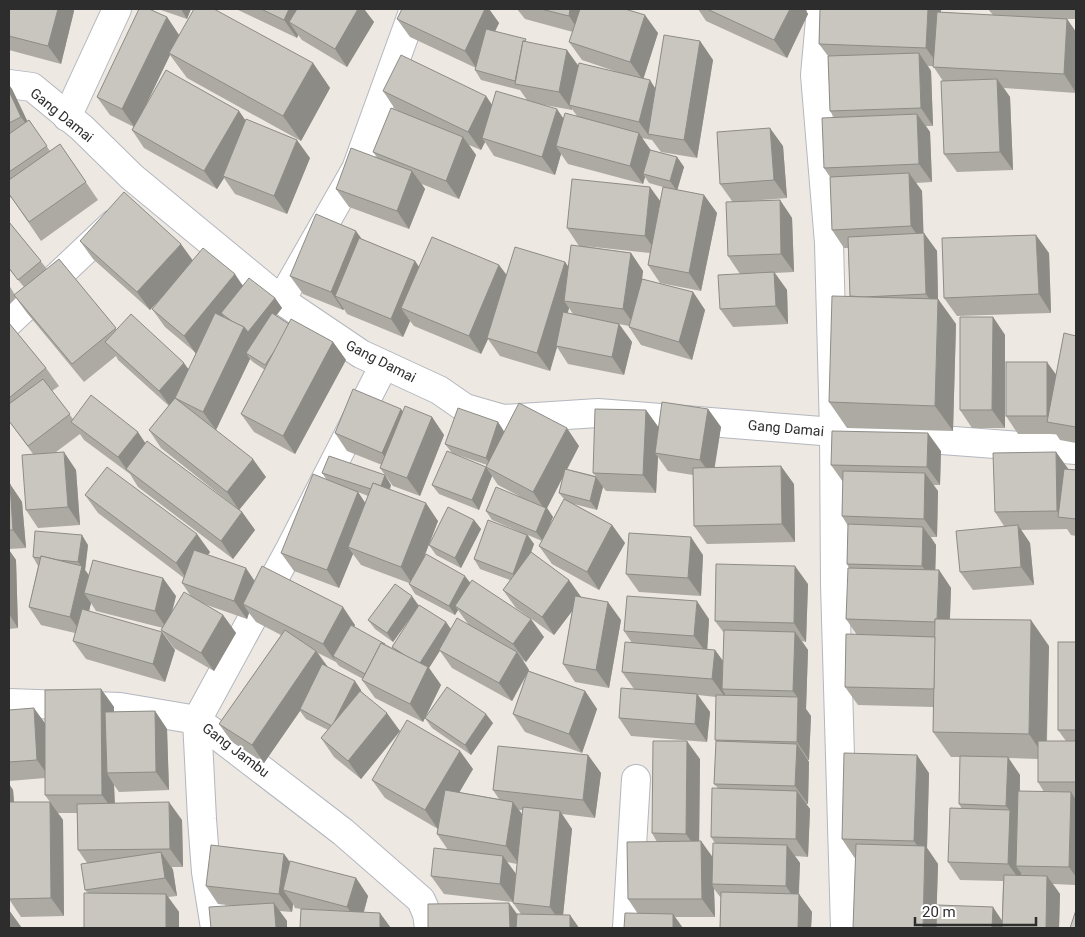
<svg xmlns="http://www.w3.org/2000/svg" width="1085" height="937" font-family="Roboto,sans-serif">
	<style>
		.lines { fill: none; stroke-linecap: round; stroke-linejoin: round }
		.minor-casing { stroke: #b4b7bf; stroke-width: 30 }
		.minor { stroke: #fff; stroke-width: 28 }
		.wall { fill: #adaaa4; fill-rule: evenodd }
		.shaded-wall { fill: #8d8b86 }
		.building { fill: #c9c6bf; stroke: #8d8b86 }
		.labels { text-anchor: middle; stroke-width: 4; stroke-linejoin: round; paint-order: stroke }
		.street-label { font-size: 14px; fill: #2d2d2d; stroke: #fff }
	</style>
	<rect width="100%" height="100%" fill="#ede8e1"/>
	<g class="lines">
		<defs>
			<g id="minor">
				<polyline points="821,9 815,75 829,243 834,432 835,584 845,928"/>
				<polyline points="9,84 32,87 82,128 132,177 281,300 361,354 439,390 465,408 503,419 598,413 834,432 1076,450"/>
				<polyline points="67,117 117,9"/>
				<polyline points="281,300 356,169 414,9"/>
				<polyline points="9,322 113,224"/>
				<polyline points="9,703 120,707 197,720 343,832 421,900 427,914 429,928"/>
				<polyline points="215,928 206,872 202,819 197,720 289,551 384,365"/>
				<polyline points="627,928 636,779"/>
			</g>
		</defs>
		<use href="#minor" class="minor-casing"/>
		<use href="#minor" class="minor"/>
	</g>
	<g class="wall">
		<polygon points="9,9 73,9 74,11 61,64 9,50"/>
		<polygon points="158,9 191,9 187,19"/>
		<polygon points="236,9 364,9 374,22 347,67 302,40 298,35 297,38"/>
		<path d="M402,9H489L499,23L495,31L528,42L579,66L629,76L582,60L569,42L573,32L525,19L517,9H625L658,33L643,79L656,89L700,41L713,60L697,158L661,152L652,140L642,138L651,150L677,157L684,167L677,190L704,195L717,213L701,291L660,283L648,265L650,253L584,246L631,253L643,271L642,279L693,292L705,310L692,360L641,345L629,327V326L619,324L632,342L624,375L568,364L557,347L550,371L500,356L488,339L481,354L414,326L410,321L403,337L347,314L344,309L343,310L303,294L290,276L362,239L415,261L419,267L499,265L507,275L565,262L568,267L579,246L567,228L660,201L663,187L649,183L645,177L643,184L568,164L561,154L555,175L494,156L485,142L481,150L469,145L476,155L459,199L422,184L425,189L409,229L349,207L336,189L377,157L373,152L402,113L395,109L383,91L486,96L492,105L527,100L520,90L481,80L475,70L476,68L410,37L397,19ZM539,104L572,110V109L577,116L563,118ZM569,308L573,314L568,313Z"/>
		<polygon points="698,9 805,9 808,14 787,58 706,21"/>
		<polygon points="820,9 941,9 941,12 993,15 988,9 1076,9 1076,19 1067,19 1076,32 1076,93 1004,88 1010,97 1013,170 957,172 944,154 943,81 933,66 928,66 931,71 933,126 926,126 930,132 932,182 916,183 922,191 923,233 937,251 938,299 956,324 953,431 847,428 829,402 850,296 848,248 844,248 832,230 830,177 824,168 834,117 830,111 828,56 819,44"/>
		<polygon points="167,17 179,35 313,63 330,88 301,141 187,78 170,55 143,110 239,111 245,120 310,158 287,214 235,194 224,178 217,189 144,148 132,130 134,127 110,115 97,97"/>
		<polygon points="9,85 12,89 27,121 29,120 50,151 60,144 98,200 41,241 11,197 9,199"/>
		<polygon points="783,146 787,198 748,201 780,200 792,218 794,272 775,273 787,290 788,324 733,327 720,309 740,274 728,256 732,201 720,184"/>
		<polygon points="9,222 47,269 59,259 117,330 189,369 196,353 165,327 152,309 169,289 150,310 93,259 80,241 193,261 243,285 275,298 282,308 276,316 289,324 333,342 346,360 295,454 254,432 241,414 265,370 253,362 250,359 216,430 214,429 266,477 239,510 242,512 255,530 233,559 138,487 130,474 84,440 80,434 56,452 76,470 80,525 38,528 26,510 33,454 9,421 9,404 10,404 9,403 9,323 46,368 59,386 52,391 73,419 146,443 239,510 161,448 149,430 169,406 118,360 116,356 84,382 27,313 16,298 9,305 9,285 15,295 24,287 9,269"/>
		<polygon points="1049,253 1051,313 957,316 944,298"/>
		<polygon points="993,317 1005,335 1005,428 972,428 960,410"/>
		<polygon points="1076,336 1076,443 1060,440 1056,434 1018,434 1006,416 1056,374"/>
		<polygon points="401,409 403,412 432,417 444,435 420,496 393,486 380,468 382,465 347,451 335,433"/>
		<path d="M708,409L721,427L714,468L794,484L795,542L707,544L694,526L693,475L668,471L658,457L656,493L606,491L603,487L597,510L574,504L612,525L625,543L599,590L552,564L539,546L542,541L528,535L534,544L531,552L581,597L621,620L609,688L575,682L563,664L572,611L554,635L516,608L503,590L510,580L480,569L474,559L520,532L492,520L486,511L519,496L498,485L492,476L479,510L439,494L432,485L486,467L487,465L452,453L445,444L498,422L504,431L579,446L567,469L596,476L593,473L646,410L659,428ZM563,476L559,493L564,499L548,529L553,517L547,508Z"/>
		<path d="M941,451L940,485H933L938,491L937,537H931L936,545L935,570H939L951,588L950,619L1049,646L1047,741H1066L1058,730L1076,642V885L1053,884L1060,894L1059,928H936L1002,920L1003,881L960,880L948,862L962,809L959,804L960,757H951L933,732V707L858,705L845,687L857,635L846,619L849,568L847,564L848,526L842,516L843,482L831,465ZM1008,758L1038,759V782L1044,792L1020,791V775Z"/>
		<polygon points="1056,452 1068,469 1076,470 1076,536 1071,535 1067,529 1021,530 1030,543 1034,585 973,590 960,572 1004,526 995,512"/>
		<path d="M322,473L391,485L390,489L438,521L425,555L471,583L544,637L526,662L523,660L529,670V671L585,691L597,709L582,753L525,732L513,714L527,674L512,701L452,668L440,651L429,668L441,685L423,722L375,698L362,680L363,679L339,666L336,662L318,653L328,667L361,690V691L400,731L361,779L334,757L321,738L328,730L306,719L300,711L264,763L232,742L219,724L281,635L256,622L249,613L247,619L204,604L223,615L236,633L214,671L174,648L161,630L163,628L96,611L91,603L89,611L175,650L165,682L86,659L73,641L75,633L41,625L29,607L38,566L33,557L88,545L85,570L89,575L176,596L172,613L192,598L182,583L184,578L98,513L85,495L210,552L208,555L255,581L355,625L354,627L394,649L392,647L415,611L393,642L375,629L368,620L419,606L446,622L451,629L468,624L458,610L455,615L415,594L409,584V583L361,565L353,554L339,588L294,571L281,553L327,480ZM358,492L368,496L365,503Z"/>
		<polygon points="9,484 10,484 22,502 26,548 9,549"/>
		<polygon points="474,520 481,529 461,568 436,555 429,545"/>
		<polygon points="9,550 16,560 18,628 9,629"/>
		<polygon points="703,555 701,596 639,592 626,574"/>
		<polygon points="808,584 806,642 802,641 808,650 806,709 811,716 809,760 808,760 809,762 808,804 806,804 810,809 808,857 795,856 800,863 799,894 812,912 811,928 720,928 721,898 714,889 715,917 675,917 638,914 628,899 657,842 652,833 700,759 699,841 701,841 712,857 715,843 711,837 718,788 714,784 716,741 715,740 716,697 698,695 710,712 707,742 631,736 619,718 634,689 622,672 632,643 624,631 709,619 707,650 715,650 723,661 724,633 715,621"/>
		<polygon points="101,689 114,707 114,712 155,711 167,729 169,790 119,792 114,785 115,803 182,820 183,867 172,867 173,870 177,896 168,897 179,912 179,928 88,893 85,890 87,863 78,850 77,813 58,813 63,820 64,916 21,917 9,899 9,784 13,790 14,802 50,802 45,795 45,778 9,781 9,710 45,724"/>
		<polygon points="425,718 493,723 471,755 432,728"/>
		<path d="M588,755L601,773L595,818L562,814L572,829L563,915H570L579,928H428L509,903L517,914H521L513,903L517,864L507,862L516,874L513,902L444,894L431,876L448,850L437,834L438,828V829L385,798L372,780L473,769L459,792L499,799L493,790ZM519,810H523V815Z"/>
		<polygon points="929,773 927,848 938,864 936,928 855,858 854,857 842,839"/>
		<polygon points="284,854 290,862 356,878 368,896 364,912 301,909 295,908 293,904 292,912 279,911 287,921 235,906 218,904 206,886"/>
	</g>
	<g class="shaded-wall">
		<polygon points="58,9 73,9 74,11 61,64 48,46"/>
		<polygon points="181,9 191,9 187,19"/>
		<polygon points="289,9 311,9 289,22 298,35 297,38 284,20"/>
		<polygon points="358,9 364,9 374,22 347,67 335,49"/>
		<polygon points="485,9 489,9 499,23 477,69 465,51"/>
		<polygon points="570,9 588,9 581,34 569,16"/>
		<polygon points="790,9 805,9 808,14 787,58 774,40"/>
		<polygon points="928,9 941,9 939,66 926,48"/>
		<polygon points="645,15 658,33 643,80 630,62"/>
		<polygon points="167,17 179,35 169,53 170,55 135,128 122,109"/>
		<polygon points="1067,19 1076,32 1076,93 1064,74"/>
		<polygon points="700,41 713,60 697,158 684,140"/>
		<polygon points="567,50 580,68 569,105 572,109 572,110 559,92"/>
		<polygon points="919,53 931,71 933,126 921,108"/>
		<polygon points="313,63 330,88 301,141 283,116"/>
		<polygon points="997,79 1010,97 1013,170 1000,152"/>
		<polygon points="650,80 662,99 648,134 652,140 639,122"/>
		<polygon points="9,85 12,89 34,135 21,117 9,91"/>
		<polygon points="486,96 498,114 482,138 485,142 481,150 468,132"/>
		<polygon points="557,109 570,128 556,146 561,154 555,175 542,157"/>
		<polygon points="239,111 252,130 223,176 224,178 217,189 204,171"/>
		<polygon points="917,114 930,132 932,182 919,164"/>
		<polygon points="770,128 783,146 787,198 774,180"/>
		<polygon points="639,133 651,151 643,174 645,177 643,184 630,166"/>
		<polygon points="463,137 476,155 459,199 446,181"/>
		<polygon points="297,140 310,158 287,214 274,196"/>
		<polygon points="677,157 684,167 677,191 670,181"/>
		<polygon points="412,171 425,189 409,229 397,211"/>
		<polygon points="909,173 922,191 924,245 911,226"/>
		<polygon points="650,187 663,205 658,254 645,236"/>
		<polygon points="704,195 717,213 701,291 689,273"/>
		<polygon points="780,200 792,218 794,272 781,254"/>
		<polygon points="356,231 369,249 335,296 344,309 343,310 331,292"/>
		<polygon points="924,233 937,251 938,301 938,299 956,324 953,431 935,406 938,312 926,294"/>
		<polygon points="1036,235 1049,253 1051,313 1039,294"/>
		<polygon points="181,244 194,262 150,310 137,292"/>
		<polygon points="631,253 643,271 636,327 623,309"/>
		<polygon points="415,261 428,280 401,308 410,321 403,337 391,319"/>
		<polygon points="565,262 578,280 564,301 569,308 557,346 556,346 557,347 550,371 537,353"/>
		<polygon points="499,265 512,283 487,338 488,339 481,354 469,336"/>
		<polygon points="774,272 787,290 788,324 776,306"/>
		<polygon points="235,274 247,292 221,313 225,318 196,354 184,336"/>
		<polygon points="693,292 705,310 692,360 679,342"/>
		<polygon points="275,298 282,308 246,353 250,359 216,430 203,412 244,327"/>
		<polygon points="993,317 1005,335 1005,428 992,410"/>
		<polygon points="619,324 632,342 624,375 612,357"/>
		<polygon points="333,342 346,360 295,454 283,436"/>
		<polygon points="1047,362 1060,380 1052,423 1047,416"/>
		<polygon points="184,363 197,381 175,398 172,409 159,391"/>
		<polygon points="401,409 413,427 394,471 382,453"/>
		<polygon points="708,409 721,427 713,478 700,460"/>
		<polygon points="646,410 659,428 655,453 658,457 656,493 643,475"/>
		<polygon points="432,417 444,435 420,496 407,478"/>
		<polygon points="498,422 504,432 492,467 486,458"/>
		<polygon points="567,428 579,446 547,508 553,517 543,541 536,532 545,510 533,492"/>
		<polygon points="138,432 150,450 127,470 118,457"/>
		<polygon points="928,433 941,451 940,485 927,467"/>
		<polygon points="64,452 76,470 80,525 68,507"/>
		<polygon points="1056,452 1069,470 1062,518 1057,511"/>
		<polygon points="253,459 266,477 239,510 227,492"/>
		<polygon points="781,466 794,484 795,542 782,524"/>
		<polygon points="486,467 492,476 479,510 472,500"/>
		<polygon points="925,473 938,491 937,537 924,519"/>
		<polygon points="385,475 391,485 385,502 378,492"/>
		<polygon points="596,477 603,487 597,510 590,501"/>
		<polygon points="10,484 22,502 26,548 13,530"/>
		<polygon points="358,492 370,510 348,547 353,554 339,588 327,570"/>
		<polygon points="426,503 438,521 413,585 401,567"/>
		<polygon points="242,512 255,530 233,559 221,541"/>
		<polygon points="474,520 481,529 461,568 455,558"/>
		<polygon points="612,525 625,543 599,590 587,572"/>
		<polygon points="1018,525 1030,543 1034,585 1021,567"/>
		<polygon points="923,527 936,545 935,584 922,566"/>
		<polygon points="197,534 210,552 188,581 176,563"/>
		<polygon points="82,535 88,545 85,570 95,584 84,593 91,603 83,635 70,617 82,567 78,562"/>
		<polygon points="527,535 534,544 520,584 513,574"/>
		<polygon points="691,537 703,555 701,596 688,578"/>
		<polygon points="9,550 16,560 18,628 9,614"/>
		<polygon points="795,566 808,584 806,642 794,623"/>
		<polygon points="246,568 258,586 243,604 249,613 247,619 234,601"/>
		<polygon points="939,570 951,588 949,640 937,622"/>
		<polygon points="465,576 472,585 455,606 458,610 455,615 449,606"/>
		<polygon points="163,578 176,596 167,629 155,611"/>
		<polygon points="569,580 582,598 554,635 542,617"/>
		<polygon points="412,596 419,606 393,642 387,633"/>
		<polygon points="697,601 709,619 707,654 694,636"/>
		<polygon points="608,602 621,620 609,688 596,670"/>
		<polygon points="343,607 355,625 338,659 333,656 336,662 323,644"/>
		<polygon points="223,615 236,633 214,671 201,653"/>
		<polygon points="531,619 544,637 526,662 513,644"/>
		<polygon points="1031,620 1049,646 1046,759 1029,734"/>
		<polygon points="446,622 452,631 429,668 441,685 423,722 410,704 419,664"/>
		<polygon points="162,632 175,650 165,682 153,664"/>
		<polygon points="795,632 808,650 806,709 811,716 809,760 797,742 798,698 793,691"/>
		<polygon points="715,650 728,668 722,689 725,694 725,697 712,679"/>
		<polygon points="316,651 329,669 300,709 300,711 264,763 252,745"/>
		<polygon points="517,652 529,670 512,701 499,683"/>
		<polygon points="355,681 361,690 339,735 332,726"/>
		<polygon points="101,689 114,707 114,773 107,773 114,785 115,813 102,795"/>
		<polygon points="585,691 597,709 582,753 569,734"/>
		<polygon points="697,694 710,712 707,742 695,724"/>
		<polygon points="34,708 47,726 50,778 37,760"/>
		<polygon points="155,711 167,729 169,790 156,772"/>
		<polygon points="387,713 400,731 361,779 348,761"/>
		<polygon points="486,714 493,723 471,755 465,745"/>
		<polygon points="687,741 700,759 699,852 686,834"/>
		<polygon points="797,744 809,762 808,804 795,786"/>
		<polygon points="460,751 473,769 438,829 425,810"/>
		<polygon points="588,755 601,773 595,818 583,800"/>
		<polygon points="917,755 929,773 927,848 938,864 936,928 923,928 925,857 914,841"/>
		<polygon points="1008,757 1020,775 1019,824 1016,866 1021,873 1021,882 1008,864 1010,811 1006,806"/>
		<polygon points="9,784 13,790 17,837 9,809"/>
		<polygon points="797,791 810,809 808,857 796,839"/>
		<polygon points="1071,792 1076,800 1076,877 1069,867"/>
		<polygon points="50,802 63,820 64,916 51,898"/>
		<polygon points="169,802 182,820 183,867 170,849"/>
		<polygon points="513,802 526,820 519,864 506,846"/>
		<polygon points="560,811 572,829 562,925 550,907"/>
		<polygon points="701,841 714,859 712,884 714,889 715,917 702,899"/>
		<polygon points="787,845 800,863 798,905 786,886"/>
		<polygon points="161,852 173,870 177,896 165,878"/>
		<polygon points="284,854 297,872 283,890 293,904 292,912 279,894"/>
		<polygon points="503,856 516,874 513,902 500,884"/>
		<polygon points="1047,876 1060,894 1059,928 1046,928"/>
		<polygon points="356,878 368,896 360,925 347,907"/>
		<polygon points="166,894 179,912 179,928 166,928"/>
		<polygon points="799,894 812,912 811,928 798,928"/>
		<polygon points="274,903 287,921 287,928 276,928"/>
		<polygon points="509,903 522,921 522,928 510,928"/>
		<polygon points="993,907 1005,925 1005,928 992,928"/>
		<polygon points="9,910 22,928 9,928"/>
		<polygon points="380,913 391,928 380,928"/>
		<polygon points="673,914 683,928 673,928"/>
		<polygon points="570,915 579,928 570,928"/>
	</g>
	<g class="building">
		<polygon points="9,9 58,9 48,46 9,36"/>
		<polygon points="139,9 149,9 167,17 122,109 97,97"/>
		<polygon points="194,9 214,9 313,63 283,116 169,53"/>
		<polygon points="261,9 289,9 284,20"/>
		<polygon points="297,9 358,9 335,49 289,22"/>
		<polygon points="402,9 485,9 465,51 397,19"/>
		<polygon points="541,9 570,9 569,16"/>
		<polygon points="580,9 625,9 645,15 630,62 569,42"/>
		<polygon points="707,9 790,9 774,40"/>
		<polygon points="820,9 928,9 926,48 819,44"/>
		<polygon points="937,12 1067,19 1064,74 933,67"/>
		<polygon points="486,29 526,39 525,41 523,41 515,81 475,70"/>
		<polygon points="664,35 700,41 684,140 648,134"/>
		<polygon points="523,41 567,50 559,92 515,84"/>
		<polygon points="919,53 921,108 830,111 828,56"/>
		<polygon points="401,55 486,96 468,132 383,91"/>
		<polygon points="579,63 650,80 639,122 569,105"/>
		<polygon points="166,70 239,111 204,171 132,130"/>
		<polygon points="997,79 1000,152 944,154 941,81"/>
		<polygon points="9,91 21,117 9,123"/>
		<polygon points="496,91 557,109 542,157 482,138"/>
		<polygon points="391,108 463,137 446,181 373,152"/>
		<polygon points="565,113 639,133 630,166 556,146"/>
		<polygon points="917,114 919,164 824,168 822,118"/>
		<polygon points="246,119 297,140 274,196 223,176"/>
		<polygon points="29,120 47,146 9,172 9,134"/>
		<polygon points="770,128 774,180 720,184 717,132"/>
		<polygon points="60,144 86,182 29,222 9,194 9,180"/>
		<polygon points="351,148 412,171 397,211 336,189"/>
		<polygon points="650,150 677,157 670,181 643,174"/>
		<polygon points="909,173 911,226 832,230 830,177"/>
		<polygon points="572,179 650,187 645,236 567,228"/>
		<polygon points="663,187 704,195 689,273 648,265"/>
		<polygon points="124,192 181,244 137,292 80,241"/>
		<polygon points="780,200 781,254 728,256 726,202"/>
		<polygon points="316,214 356,231 331,292 290,276"/>
		<polygon points="9,222 41,261 18,280 9,268"/>
		<polygon points="924,233 926,294 864,297 850,296 848,237"/>
		<polygon points="1036,235 1039,294 944,298 942,238"/>
		<polygon points="432,237 499,265 469,336 401,308"/>
		<polygon points="359,238 415,261 391,319 335,296"/>
		<polygon points="571,245 631,253 623,309 564,301"/>
		<polygon points="515,247 565,262 537,353 487,338"/>
		<polygon points="203,248 235,274 184,336 152,309"/>
		<polygon points="59,259 116,328 72,364 14,295"/>
		<polygon points="774,272 776,306 720,309 718,275"/>
		<polygon points="249,278 275,298 248,332 244,327 233,322 221,313"/>
		<polygon points="642,279 693,292 679,342 629,327"/>
		<polygon points="832,296 938,299 935,406 829,402"/>
		<polygon points="563,312 619,324 612,357 556,346"/>
		<polygon points="215,313 244,327 203,412 175,398 253,459 227,492 149,430 175,398"/>
		<polygon points="272,313 289,324 277,347 265,365 246,353"/>
		<polygon points="131,314 184,363 159,391 105,342"/>
		<polygon points="960,317 993,317 992,410 960,410"/>
		<polygon points="291,319 333,342 283,436 241,414"/>
		<polygon points="9,323 46,368 9,398"/>
		<polygon points="1064,333 1076,336 1076,427 1047,422"/>
		<rect x="1006" y="362" width="41" height="54"/>
		<polygon points="43,379 70,414 28,446 9,421 9,404"/>
		<polygon points="353,389 401,409 382,453 335,433"/>
		<polygon points="91,395 138,432 118,457 71,422"/>
		<polygon points="662,402 708,409 700,460 655,453"/>
		<polygon points="519,403 567,428 533,492 486,467"/>
		<polygon points="405,406 432,417 407,478 380,468"/>
		<polygon points="458,408 498,422 486,458 445,444"/>
		<polygon points="595,409 646,410 643,475 593,473"/>
		<polygon points="832,431 928,433 927,467 831,465"/>
		<polygon points="147,441 242,512 221,541 126,469"/>
		<polygon points="447,451 486,467 472,500 432,485"/>
		<polygon points="64,452 68,507 26,510 22,455"/>
		<polygon points="1056,452 1057,511 995,512 993,453"/>
		<polygon points="329,456 385,475 381,486 373,483 371,489 322,473"/>
		<polygon points="781,466 782,524 694,526 693,468"/>
		<polygon points="107,467 197,534 176,563 85,495"/>
		<polygon points="565,469 596,477 590,501 559,493"/>
		<polygon points="1064,469 1076,470 1076,519 1058,517"/>
		<polygon points="843,471 925,473 924,519 842,516"/>
		<polygon points="313,474 358,492 327,570 281,553"/>
		<polygon points="373,483 426,503 401,567 348,547"/>
		<polygon points="9,484 10,484 13,530 9,530"/>
		<polygon points="496,487 546,508 536,532 486,511"/>
		<polygon points="564,499 612,525 587,572 539,546"/>
		<polygon points="448,507 474,520 455,558 429,545"/>
		<polygon points="488,520 527,535 513,574 474,559"/>
		<polygon points="848,524 923,527 922,566 847,564"/>
		<polygon points="1018,525 1021,567 960,572 956,531"/>
		<polygon points="35,531 82,535 78,562 58,560 41,556 40,558 33,557"/>
		<polygon points="629,533 691,537 688,578 626,574"/>
		<polygon points="194,550 246,568 234,601 182,583"/>
		<polygon points="531,552 569,580 542,617 503,590"/>
		<polygon points="426,554 465,576 449,606 409,584"/>
		<polygon points="41,556 82,566 70,617 29,607"/>
		<polygon points="93,560 163,578 155,611 84,593"/>
		<polygon points="716,564 795,566 794,623 715,621"/>
		<polygon points="262,566 343,607 323,644 243,604"/>
		<polygon points="848,568 939,570 937,619 935,619 935,622 846,619"/>
		<polygon points="472,580 531,619 513,644 455,606"/>
		<polygon points="395,584 412,596 387,633 368,620"/>
		<polygon points="184,592 223,615 201,653 161,630"/>
		<polygon points="575,596 608,602 596,670 563,664"/>
		<polygon points="627,596 697,601 694,636 624,631"/>
		<polygon points="419,605 446,622 420,663 406,656 392,647"/>
		<polygon points="82,609 162,632 153,664 73,641"/>
		<polygon points="457,618 517,652 499,683 439,650"/>
		<polygon points="935,619 1031,620 1029,734 933,732"/>
		<polygon points="351,625 385,644 381,643 365,674 333,656"/>
		<polygon points="285,630 316,651 252,745 219,724"/>
		<polygon points="724,630 795,632 793,691 722,689"/>
		<polygon points="846,634 935,637 934,689 845,687"/>
		<polygon points="625,642 715,650 712,679 622,672"/>
		<rect x="1058" y="642" width="18" height="88"/>
		<polygon points="381,643 428,667 410,704 362,680"/>
		<polygon points="322,664 355,681 332,726 300,709"/>
		<polygon points="528,671 585,691 569,734 513,714"/>
		<polygon points="447,687 486,714 465,745 425,718"/>
		<polygon points="621,688 697,694 695,724 619,718"/>
		<polygon points="101,689 102,795 45,795 45,690"/>
		<polygon points="360,691 387,713 348,761 321,738"/>
		<polygon points="716,695 798,697 797,742 715,740"/>
		<polygon points="34,708 37,760 9,762 9,710"/>
		<polygon points="155,711 156,772 107,773 105,712"/>
		<polygon points="407,720 460,751 425,810 372,780"/>
		<polygon points="653,741 687,741 686,834 652,833"/>
		<polygon points="716,741 797,744 795,786 714,784"/>
		<rect x="1038" y="741" width="38" height="41"/>
		<polygon points="498,746 588,755 583,800 493,790"/>
		<polygon points="844,753 917,755 914,841 842,839"/>
		<polygon points="960,756 1008,757 1006,806 959,804"/>
		<polygon points="712,788 797,791 796,839 711,837"/>
		<polygon points="445,790 513,802 506,846 437,834"/>
		<polygon points="1018,791 1071,792 1069,867 1016,866"/>
		<polygon points="9,802 50,802 51,898 9,899"/>
		<polygon points="169,802 170,849 78,850 77,804"/>
		<polygon points="523,807 560,811 550,907 513,903"/>
		<polygon points="950,808 1010,810 1008,864 948,862"/>
		<polygon points="701,841 702,899 628,899 627,842"/>
		<polygon points="713,843 787,845 786,886 712,884"/>
		<polygon points="856,844 925,846 923,928 853,928"/>
		<polygon points="211,845 284,854 279,894 206,886"/>
		<polygon points="434,848 503,856 500,884 431,876"/>
		<polygon points="161,852 165,878 85,890 81,864"/>
		<polygon points="290,861 356,878 347,907 283,890"/>
		<polygon points="1004,875 1047,876 1046,928 1002,928"/>
		<polygon points="721,892 799,894 798,928 720,928"/>
		<polygon points="84,893 166,894 166,928 84,928"/>
		<polygon points="274,903 276,928 211,928 209,907"/>
		<polygon points="509,903 510,928 428,928 428,904"/>
		<polygon points="937,905 993,907 992,928 936,928"/>
		<polygon points="301,909 380,913 380,928 300,928"/>
		<polygon points="1076,910 1076,928 1070,928"/>
		<polygon points="625,913 673,914 673,928 624,928"/>
		<polygon points="517,914 570,915 570,928 516,928"/>
	</g>
	<g class="labels">
		<g class="street-label">
			<text transform="translate(62 115) rotate(39)" y="5">Gang Damai</text>
			<text transform="translate(381 361) rotate(27)" y="5">Gang Damai</text>
			<text transform="translate(786 428) rotate(5)" y="5">Gang Damai</text>
			<text transform="translate(236 750) rotate(37)" y="5">Gang Jambu</text>
		</g>
	</g>
	<rect width="1085" height="937" fill="none" stroke="#2d2d2d" stroke-width="20"/>
	<path d="M915 917v8h121v-8" fill="none" stroke="#2d2d2d" stroke-width="2.5"/>
	<text x="922" y="917" font-size="15" fill="#2d2d2d" stroke="#ffffff" stroke-width="4" paint-order="stroke">20 m</text>
</svg>
